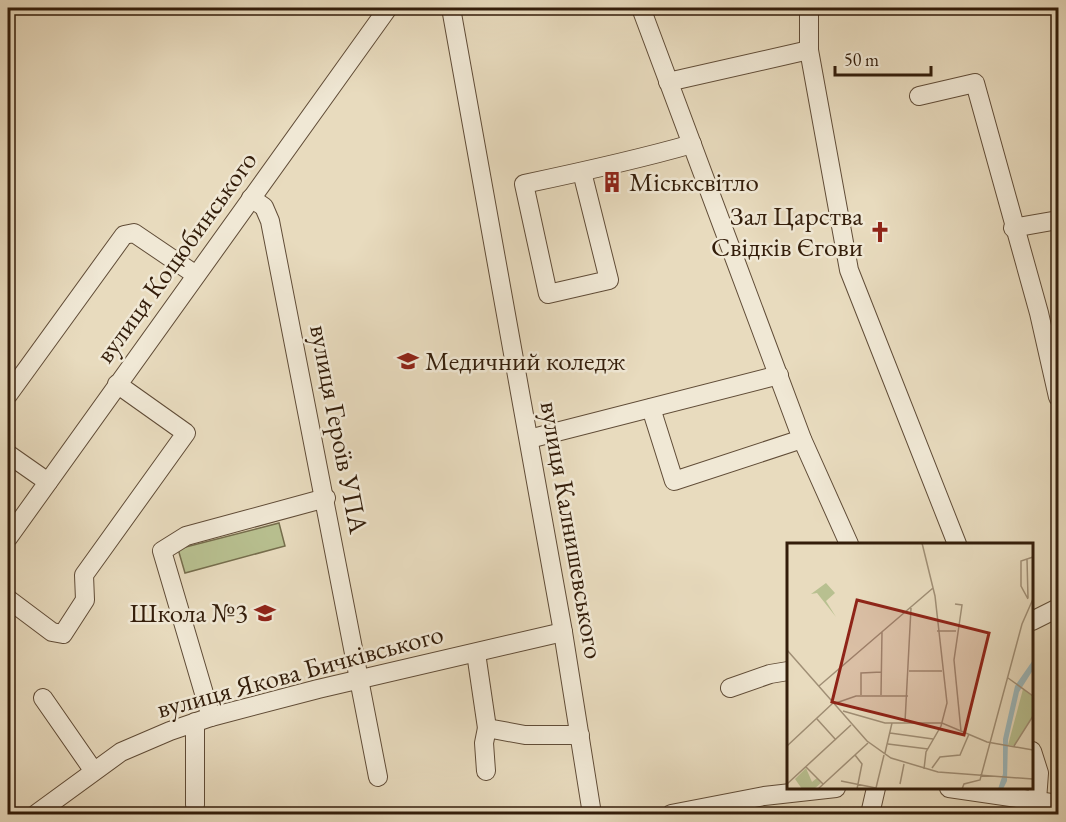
<svg xmlns="http://www.w3.org/2000/svg" width="1066" height="822" font-family="'EB Garamond',serif">
	<style>
		.green { fill: #b8c090; stroke: #766e4d; stroke-width: 1.5 }
		.lines { fill: none; stroke-linecap: round; stroke-linejoin: round }
		.minor-casing { stroke: #604c37; stroke-width: 20 }
		.minor { stroke: #f0e8d5; stroke-width: 18 }
		.labels { text-anchor: middle; stroke-width: 5; stroke-linejoin: round; paint-order: stroke }
		.poi-label { font-size: 27px; fill: #331d0a; stroke: #f0e8d5; text-anchor: start }
		.street-label { font-size: 27px; fill: #331d0a; stroke: #f0e8d5 }
		.inset-road { fill: none; stroke: #a08f76; stroke-width: 1.5 }
		.view { fill: #8f2418; fill-opacity: 0.15; stroke: #8f2418; stroke-width: 3 }
		.inset-edge { fill: none; stroke: #331d0a; stroke-width: 3 }
	</style>
	<rect width="100%" height="100%" fill="#e8dbbe"/>
	<filter id="stains"><feTurbulence type="fractalNoise" baseFrequency=".00333" numOctaves="4"/><feColorMatrix values="0 0 0 0 .2 0 0 0 0 .09 0 0 0 0 .02 0 0 0 .5 -.17"/></filter>
	<radialGradient id="worn" r=".72"><stop offset=".6" stop-color="#630" stop-opacity="0"/><stop offset="1" stop-color="#630" stop-opacity=".3"/></radialGradient>
	<polygon class="green" points="279,523 285,546 185,573 178,549"/>
	<g class="lines">
		<defs>
			<g id="minor">
				<polyline points="451,8 563,632 592,814"/>
				<polyline points="641,8 802,439 849,544"/>
				<polyline points="809,8 809,50 849,270 957,544"/>
				<polyline points="668,82 809,50"/>
				<polyline points="919,96 975,83 1039,313 1058,397"/>
				<path d="M582,172L609,280L548,294L524,184C581,172 636,160 692,144"/>
				<polyline points="251,198 264,207 270,221 378,777"/>
				<polyline points="1013,228 1058,220"/>
				<polyline points="8,395 124,235 134,233 196,275"/>
				<polyline points="651,408 674,481 802,439"/>
				<polyline points="529,439 779,375"/>
				<polyline points="8,454 48,482"/>
				<polyline points="8,538 388,8"/>
				<polyline points="8,599 52,632 63,634 85,600 84,575 186,433 117,384"/>
				<polyline points="1032,621 1058,608"/>
				<polyline points="476,653 487,728"/>
				<polyline points="730,688 770,674 788,671"/>
				<polyline points="43,698 93,770"/>
				<polyline points="211,717 162,551 186,536 326,498"/>
				<polyline points="195,722 195,805"/>
				<polyline points="1032,751 1039,773 1036,814"/>
				<polyline points="486,771 484,743 487,728 525,735 580,735"/>
				<polyline points="949,788 1058,804"/>
				<polyline points="36,814 121,752 170,731 211,717 318,689 563,632"/>
				<polyline points="671,814 764,796 836,788"/>
				<polyline points="870,814 876,788"/>
			</g>
		</defs>
		<use href="#minor" class="minor-casing"/>
		<use href="#minor" class="minor"/>
	</g>
	<defs>
		<symbol id="building-bare" viewBox="-9 -9 18 18"><path d="M-4-6H4V6H1V3H-1V6H-4ZM-2.5-4.3h1.7v1.8h-1.7ZM.8-4.3h1.7v1.8H.8ZM-2.5-1h1.7V.8h-1.7ZM.8-1h1.7V.8H.8Z" fill="#8f2418" stroke="#f0e8d5" stroke-width="2.5" paint-order="stroke"/></symbol>
		<symbol id="church-bare" viewBox="-9 -9 18 18"><path d="M-1.2-6h2.4v3.5h3.3v2.4h-3.3V6h-2.4V-.1h-3.3v-2.4h3.3Z" fill="#8f2418" stroke="#f0e8d5" stroke-width="2.5" paint-order="stroke"/></symbol>
		<symbol id="university-bare" viewBox="-9 -9 18 18"><path d="M0-5L7-2L0 1L-7-2ZM-4 1L0 2.5L4 1V4Q0 6-4 4Z" fill="#8f2418" stroke="#f0e8d5" stroke-width="2.5" paint-order="stroke"/></symbol>
		<symbol id="school-bare" viewBox="-9 -9 18 18"><path d="M0-5L7-2L0 1L-7-2ZM-4 1L0 2.5L4 1V4Q0 6-4 4Z" fill="#8f2418" stroke="#f0e8d5" stroke-width="2.5" paint-order="stroke"/></symbol>
	</defs>
	<g fill-rule="evenodd">
		<use href="#building-bare" x="597" y="167" width="30" height="30"/>
		<use href="#church-bare" x="865" y="217" width="30" height="30"/>
		<use href="#university-bare" x="393" y="346" width="30" height="30"/>
		<use href="#school-bare" x="250" y="598" width="30" height="30"/>
	</g>
	<g class="labels">
		<g class="poi-label">
			<text x="629" y="191">Міськсвітло</text>
			<text x="863" y="225" text-anchor="end">Зал Царства<tspan x="863" dy="31">Свідків Єгови</tspan></text>
			<text x="425" y="370">Медичний коледж</text>
			<text x="248" y="622" text-anchor="end">Школа №3</text>
		</g>
		<g class="street-label">
			<text transform="translate(176 257) rotate(-54)" y="9">вулиця Коцюбинського</text>
			<text transform="translate(339 429) rotate(79)" y="9">вулиця Героїв УПА</text>
			<text transform="translate(572 530) rotate(80)" y="9">вулиця Калнишевського</text>
			<text transform="translate(300 671) rotate(-15)" y="9">вулиця Якова Бичківського</text>
		</g>
	</g>
	<g transform="translate(787 543)">
		<rect width="246" height="246" fill="#e8dbbe"/>
		<path d="M39,40L48,50L39,58L49,74L30,50L24,51ZM236,146L246,153V173L227,203L221,202ZM19,225L25,239L30,235L34,240L27,246H15L8,236Z" fill="#b8c090"/>
		<path d="M246,117V127L232,149L221,197L220,238L216,246H211L216,231V196L228,143Z" fill="#9cb8bc"/>
		<path class="inset-road" d="M135,0L148,53L160,160L154,183L139,209L137,226M240,16L241,55M241,56L234,43V18L246,14M168,61L175,62L167,117L174,188M150,88H169M0,107L80,198L104,215L151,229L246,236M122,128H155M221,135L246,153M32,143L146,45M74,152V130L95,129M94,152L95,89M49,160L69,153H121M56,168L98,180H155L200,199L246,207M30,176L49,197M118,179L124,65M103,190L146,196M101,201L141,206M0,203L46,160M227,203L246,173M98,210L105,180M68,212L75,221L70,246M19,224L36,241M145,225L153,214L173,212L182,191M54,238L89,245M0,241L64,182M113,241L117,221M89,245L97,212M31,246L81,200M175,246L177,241L193,237L235,81L246,56"/>
		<path class="view" d="M70,57L202,90L177,192L45,159Z"/>
		<rect width="246" height="246" class="inset-edge"/>
	</g>
	<rect width="1066" height="822" fill="none" stroke="#e8dbbe" stroke-width="30"/>
	<rect x="9" y="9" width="1048" height="804" fill="none" stroke="#331d0a" stroke-width="3"/>
	<rect x="15" y="15" width="1036" height="792" fill="none" stroke="#331d0a" stroke-width="1.5"/>
	<path d="M835 66v9h96v-9" fill="none" stroke="#331d0a" stroke-width="3"/>
	<text x="844" y="66" font-size="18" fill="#331d0a" stroke="#f0e8d5" stroke-width="4.5" paint-order="stroke">50 m</text>
	<rect width="100%" height="100%" filter="url(#stains)"/>
	<rect width="100%" height="100%" fill="url(#worn)"/>
</svg>
